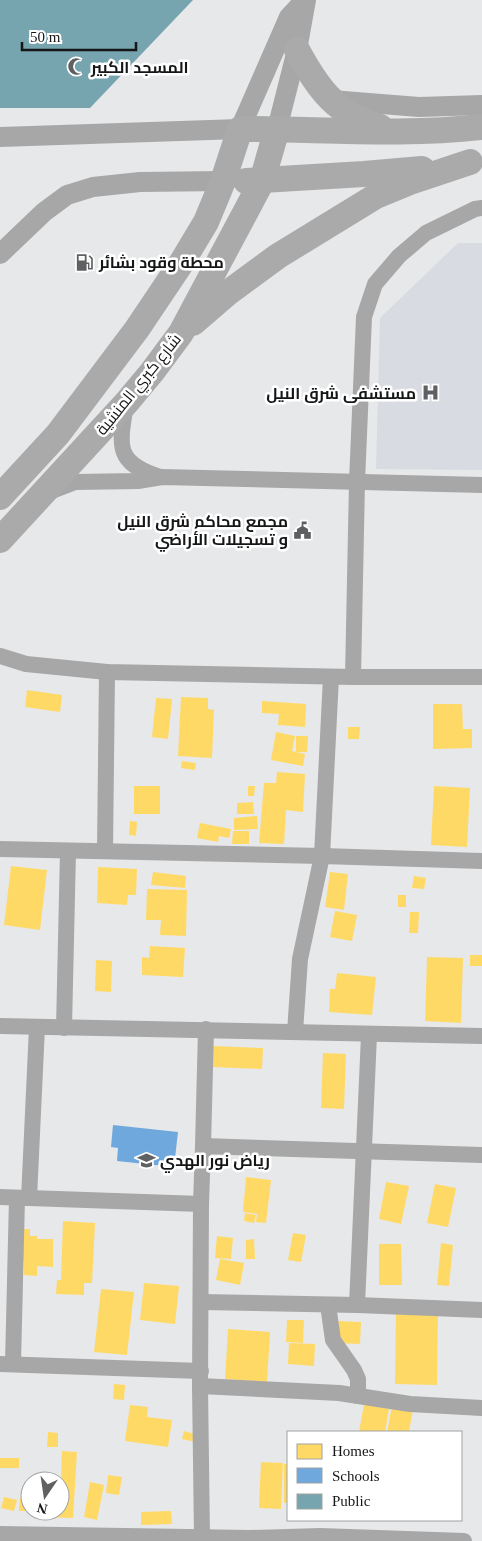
<svg xmlns="http://www.w3.org/2000/svg" width="482" height="1541" font-family="'Times New Roman',Cairo,serif">
	<style>
		.built { fill: #d8dbe1 }
		.homes { fill: #ffd966 }
		.schools { fill: #6fa8dc }
		.public { fill: #76a5af }
		.lines { fill: none; stroke-linecap: round; stroke-linejoin: round }
		.minor { stroke: #a7a7a7; stroke-width: 16 }
		.tertiary { stroke: #a7a7a7; stroke-width: 20 }
		.primary { stroke: #aaa; stroke-width: 26 }
		.labels { text-anchor: middle; stroke-width: 5; stroke-linejoin: round; paint-order: stroke }
		.poi-label { font-size: 16px; font-weight: bold; fill: #151617; stroke: #fff; text-anchor: start }
		.street-label { font-size: 16px; fill: #151617; stroke: #fff }
	</style>
	<rect width="100%" height="100%" fill="#e7e8ea"/>
	<polygon class="built" points="458,243 482,243 482,470 376,469 380,318"/>
	<g class="homes">
		<polygon points="27,690 62,695 60,712 25,707"/>
		<polygon points="181,697 208,698 208,709 214,710 212,758 178,756"/>
		<polygon points="156,698 172,699 168,739 152,737"/>
		<polygon points="262,701 306,704 305,727 278,725 279,714 262,713"/>
		<polygon points="433,704 462,704 463,729 472,729 472,748 433,749"/>
		<polygon points="348,727 360,727 359,739 348,739"/>
		<polygon points="276,732 295,736 292,751 305,754 303,766 271,760"/>
		<polygon points="296,736 308,736 307,752 296,752"/>
		<polygon points="182,761 196,763 195,770 181,768"/>
		<polygon points="277,772 305,774 303,812 286,810 284,844 259,843 264,783 276,783"/>
		<rect x="134" y="786" width="26" height="28"/>
		<polygon points="248,786 255,786 254,796 248,796"/>
		<polygon points="434,786 470,788 467,847 431,845"/>
		<polygon points="253,802 254,814 237,814 237,803"/>
		<polygon points="257,816 258,829 234,830 234,818"/>
		<polygon points="130,821 137,822 136,836 129,835"/>
		<polygon points="200,823 231,829 229,838 219,836 218,842 197,838"/>
		<polygon points="233,831 249,831 249,844 232,844"/>
		<polygon points="11,866 47,870 40,930 4,925"/>
		<polygon points="98,867 137,869 136,895 128,895 127,905 97,903"/>
		<polygon points="153,872 186,876 185,888 151,885"/>
		<polygon points="330,872 348,874 344,910 325,907"/>
		<polygon points="414,876 426,878 424,889 412,888"/>
		<polygon points="147,889 187,890 186,936 160,935 161,920 146,920"/>
		<rect x="398" y="895" width="8" height="12"/>
		<polygon points="335,911 357,915 352,941 330,937"/>
		<polygon points="410,912 419,912 418,933 409,933"/>
		<polygon points="150,946 185,948 183,977 142,975 142,957 149,958"/>
		<rect x="470" y="955" width="12" height="11"/>
		<polygon points="427,957 463,958 461,1023 425,1021"/>
		<polygon points="96,960 112,961 111,992 95,991"/>
		<polygon points="337,973 376,977 372,1015 329,1012 330,989 335,989"/>
		<polygon points="213,1046 263,1048 262,1069 212,1067"/>
		<polygon points="323,1053 346,1054 344,1109 321,1108"/>
		<polygon points="246,1177 271,1180 266,1223 256,1222 257,1214 243,1212"/>
		<polygon points="386,1182 409,1186 401,1224 379,1219"/>
		<polygon points="435,1184 456,1188 448,1227 427,1223"/>
		<polygon points="245,1213 256,1215 254,1223 244,1221"/>
		<polygon points="63,1221 95,1223 92,1283 84,1283 84,1295 56,1294 57,1280 61,1280"/>
		<polygon points="12,1229 30,1229 30,1236 37,1236 37,1239 53,1239 53,1267 37,1266 37,1276 24,1275 24,1261 11,1261"/>
		<polygon points="293,1233 306,1235 301,1262 288,1260"/>
		<polygon points="217,1236 233,1238 231,1259 215,1258"/>
		<polygon points="254,1239 255,1259 246,1259 246,1240"/>
		<polygon points="441,1243 453,1245 449,1286 437,1285"/>
		<polygon points="379,1244 401,1244 402,1285 379,1285"/>
		<polygon points="220,1259 244,1263 240,1285 216,1280"/>
		<polygon points="144,1283 179,1286 175,1324 140,1320"/>
		<polygon points="101,1289 134,1292 127,1355 94,1352"/>
		<polygon points="396,1310 438,1311 437,1385 395,1384"/>
		<polygon points="287,1320 304,1320 303,1343 286,1342"/>
		<polygon points="337,1321 361,1322 360,1344 337,1343"/>
		<polygon points="228,1329 270,1332 267,1382 225,1379"/>
		<polygon points="289,1343 315,1344 314,1366 288,1364"/>
		<polygon points="114,1384 125,1385 124,1400 113,1399"/>
		<polygon points="364,1404 389,1409 385,1432 359,1432"/>
		<polygon points="130,1405 148,1407 147,1417 172,1420 168,1447 125,1441"/>
		<polygon points="392,1406 413,1409 409,1432 387,1432"/>
		<polygon points="184,1431 198,1435 196,1442 182,1439"/>
		<polygon points="48,1432 58,1433 58,1447 47,1447"/>
		<polygon points="62,1451 77,1452 73,1518 44,1517 45,1511 60,1511"/>
		<rect x="0" y="1458" width="19" height="10"/>
		<polygon points="261,1462 283,1463 281,1509 259,1508"/>
		<rect x="284" y="1464" width="4" height="39"/>
		<polygon points="108,1475 122,1477 119,1495 106,1493"/>
		<polygon points="90,1482 104,1485 97,1520 84,1517"/>
		<polygon points="4,1497 17,1500 14,1511 1,1508"/>
		<polygon points="20,1498 30,1498 30,1511 19,1511"/>
		<polygon points="171,1511 172,1524 141,1525 141,1512"/>
	</g>
	<polygon class="schools" points="113,1125 178,1132 174,1167 117,1161 118,1148 111,1147"/>
	<polygon class="public" points="0,0 193,0 90,108 0,108"/>
	<g class="lines">
		<g class="minor">
			<path d="M126,405C119,446 115,463 160,477"/>
			<polyline points="49,492 75,482 138,481 162,477 482,485"/>
			<polyline points="0,656 26,664 107,672 353,677 482,677"/>
			<polyline points="353,677 357,482 364,317 375,284 399,256 426,233 475,209 482,208"/>
			<polyline points="0,849 322,856 482,861"/>
			<polyline points="105,851 107,672"/>
			<polyline points="0,1026 482,1036"/>
			<polyline points="64,1028 68,851"/>
			<polyline points="295,1032 300,959 322,856 331,677"/>
			<polyline points="203,1146 206,1029"/>
			<polyline points="0,1197 201,1204 203,1146 482,1155"/>
			<polyline points="29,1198 37,1027"/>
			<polyline points="201,1204 200,1386 202,1537"/>
			<polyline points="201,1302 357,1305 482,1310"/>
			<polyline points="328,1305 333,1340 354,1370 358,1379 358,1396"/>
			<polyline points="357,1305 369,1035"/>
			<polyline points="0,1364 201,1371"/>
			<polyline points="13,1364 17,1198"/>
			<polyline points="200,1386 339,1393 410,1404 482,1408"/>
			<polyline points="0,1534 250,1538 320,1536 464,1541"/>
		</g>
		<g class="tertiary">
			<polyline points="331,100 419,107 482,105"/>
			<polyline points="277,129 297,50 306,0"/>
			<polyline points="0,137 240,129 289,17 305,0"/>
			<polyline points="0,254 44,212 67,195 93,187 140,182 223,181"/>
		</g>
		<g class="primary">
			<path d="M297,50C318,89 336,114 380,127"/>
			<polyline points="246,181 364,174 422,169"/>
			<polyline points="193,323 229,292 278,256 376,196 410,182 470,162"/>
			<path d="M0,497L58,434L137,329L182,262L206,222L223,181L240,129C321,129 402,136 482,127"/>
			<polyline points="0,540 127,402 152,372 181,333 262,181 277,129"/>
		</g>
	</g>
	<defs>
		<symbol id="mosque-bare" viewBox="-9 -9 18 18"><path d="M3.5-4.9A6 6 0 1 0 3.5 4.9A5 5 0 1 1 3.5-4.9Z" fill="#5e6061" stroke="#fff" stroke-width="2.5" paint-order="stroke"/></symbol>
		<symbol id="fuel-bare" viewBox="-9 -9 18 18"><path d="M-5.5-6h7V0h2V4h1.3V-2.5L3-4.5l.8-.8L6-3V5H2.5V1h-1V6h-7ZM-4.2-4.7v3.2H.2V-4.7Z" fill="#5e6061" stroke="#fff" stroke-width="2.5" paint-order="stroke"/></symbol>
		<symbol id="hospital-bare" viewBox="-9 -9 18 18"><path d="M-5-5h3v3.5h4V-5h3V5h-3V1.5h-4V5h-3Z" fill="#5e6061" stroke="#fff" stroke-width="2.5" paint-order="stroke"/></symbol>
		<symbol id="civic-bare" viewBox="-9 -9 18 18"><path d="M-.6-6.5H3V-4.5H.6V-3L4-1V1h2V6H-6V1h2V-1L-.6-3ZM-1.2 2.5V6h2.4V2.5Z" fill="#5e6061" stroke="#fff" stroke-width="2.5" paint-order="stroke"/></symbol>
		<symbol id="school-bare" viewBox="-9 -9 18 18"><path d="M0-5L7-2L0 1L-7-2ZM-4 1L0 2.5L4 1V4Q0 6-4 4Z" fill="#5e6061" stroke="#fff" stroke-width="2.5" paint-order="stroke"/></symbol>
	</defs>
	<g fill-rule="evenodd">
		<use href="#mosque-bare" x="64" y="54" width="25" height="25"/>
		<use href="#fuel-bare" x="72" y="250" width="25" height="25"/>
		<use href="#hospital-bare" x="418" y="380" width="25" height="25"/>
		<use href="#civic-bare" x="290" y="518" width="25" height="25"/>
		<use href="#school-bare" x="134" y="1148" width="25" height="25"/>
	</g>
	<g class="labels">
		<g class="poi-label">
			<text x="91" y="73">المسجد الكبير</text>
			<text x="99" y="268">محطة وقود بشائر</text>
			<text x="416" y="399" text-anchor="end">مستشفى شرق النيل</text>
			<text x="288" y="527" text-anchor="end">مجمع محاكم شرق النيل<tspan x="288" dy="18">و تسجيلات الأراضي</tspan></text>
			<text x="160" y="1166">رياض نور الهدي</text>
		</g>
		<g class="street-label">
			<text transform="translate(138 384) rotate(-51)" y="6">شارع كبري المنشية</text>
		</g>
	</g>
	<rect x="287" y="1431" width="175" height="90" fill="#ffffff" stroke="#a1a2a2"/>
	<rect x="297" y="1444" width="25" height="15" fill="#ffd966" stroke="#a1a2a2"/>
	<text x="332" y="1456" font-size="15" fill="#151617">Homes</text>
	<rect x="297" y="1468" width="25" height="15" fill="#6fa8dc" stroke="#a1a2a2"/>
	<text x="332" y="1481" font-size="15" fill="#151617">Schools</text>
	<rect x="297" y="1494" width="25" height="15" fill="#76a5af" stroke="#a1a2a2"/>
	<text x="332" y="1506" font-size="15" fill="#151617">Public</text>
	<g transform="translate(45 1496) rotate(193)"><circle r="24" fill="#ffffff" stroke="#a1a2a2"/>
	<path d="M0-4L9 19L0 12L-9 19Z" fill="#5e6061"/>
	<text y="-8" font-size="14" font-weight="bold" text-anchor="middle" fill="#151617">N</text>
	</g>
	<path d="M22 42v8h114v-8" fill="none" stroke="#151617" stroke-width="2.5"/>
	<text x="30" y="42" font-size="15" fill="#151617" stroke="#ffffff" stroke-width="4" paint-order="stroke">50 m</text>
</svg>
